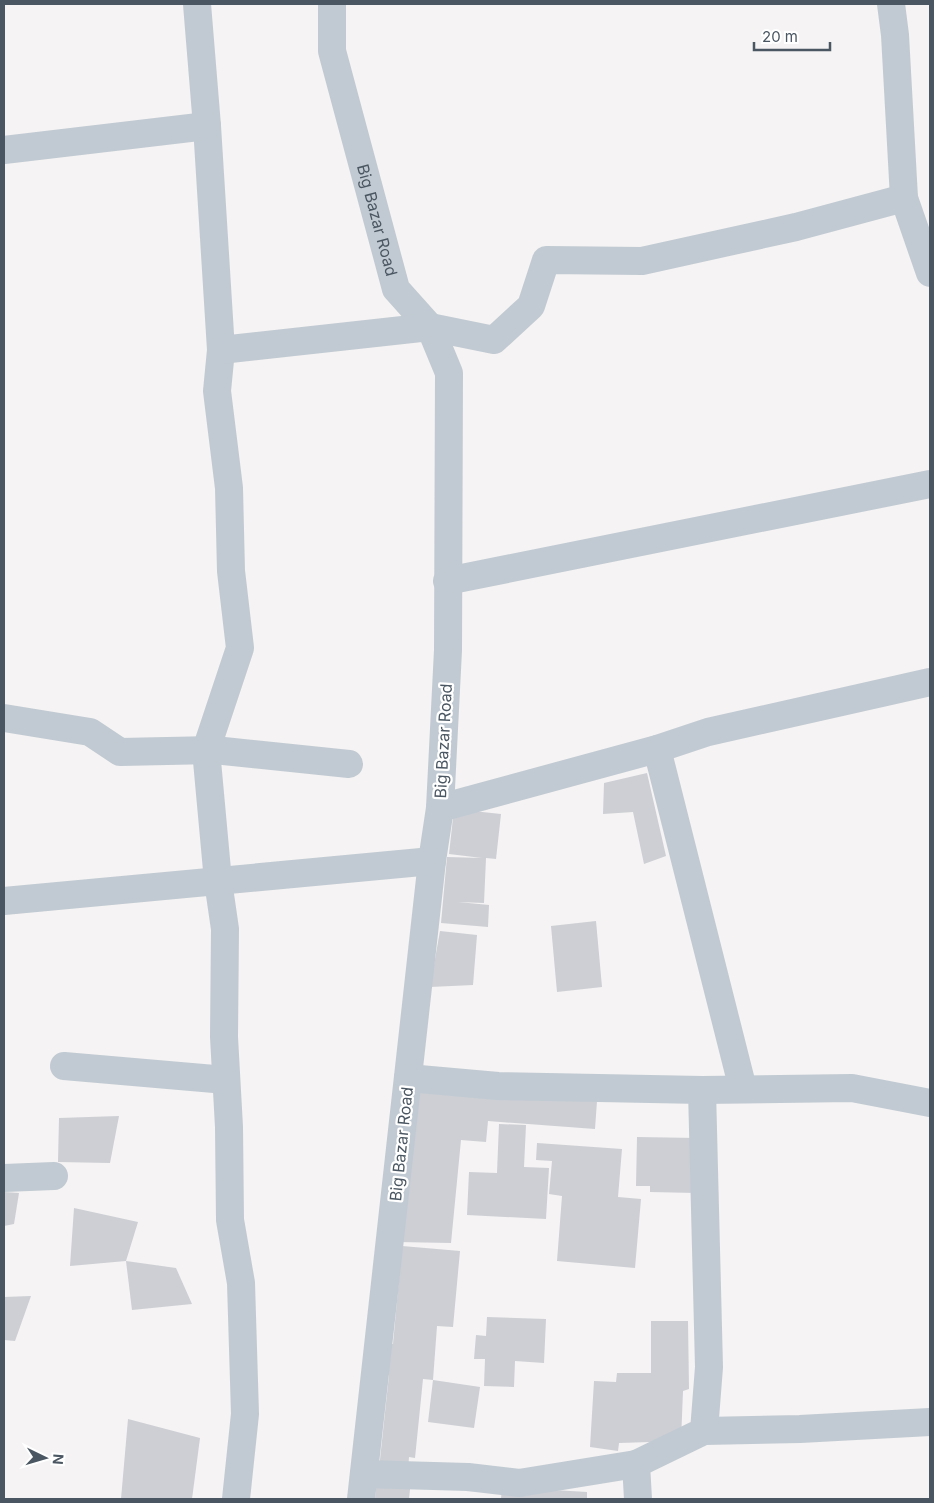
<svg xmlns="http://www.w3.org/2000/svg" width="934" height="1503" font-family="Inter,sans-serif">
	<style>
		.building { fill: #cdcfd5 }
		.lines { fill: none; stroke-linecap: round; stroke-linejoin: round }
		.minor { stroke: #c1cad2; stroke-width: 28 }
		.labels { text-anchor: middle; stroke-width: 4.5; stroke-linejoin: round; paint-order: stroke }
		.street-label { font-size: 16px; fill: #4a5661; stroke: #fff }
	</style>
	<rect width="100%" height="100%" fill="#f5f3f3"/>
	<g class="building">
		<polygon points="647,773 666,856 644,864 633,812 603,814 604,783"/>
		<polygon points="454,809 501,814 496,859 486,858 484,903 458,902 489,905 488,927 441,923 447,857 482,858 449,854"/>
		<polygon points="596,921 602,987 557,992 551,926"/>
		<polygon points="440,931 477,935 473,985 430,987"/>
		<polygon points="415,1087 597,1101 595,1129 488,1121 486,1142 461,1140 451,1243 397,1242"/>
		<polygon points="119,1116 110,1163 58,1162 59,1118"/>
		<polygon points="499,1124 526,1125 524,1167 549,1168 546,1219 467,1215 469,1172 497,1173"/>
		<polygon points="637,1137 697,1138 696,1193 650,1192 650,1186 636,1186"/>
		<polygon points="537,1143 622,1149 618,1197 641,1199 635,1268 557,1261 562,1196 549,1194 552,1161 536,1160"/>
		<polygon points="4,1192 19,1193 14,1224 4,1226"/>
		<polygon points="74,1208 138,1222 126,1261 176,1268 192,1304 132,1310 126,1261 70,1266"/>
		<polygon points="402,1246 460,1251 453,1327 437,1326 433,1380 423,1379 415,1458 409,1457 408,1470 379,1469 389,1375 375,1374 379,1343 393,1344"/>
		<polygon points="31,1296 15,1341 4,1340 4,1297"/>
		<polygon points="487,1317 546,1319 544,1363 515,1361 514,1387 484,1386 485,1359 474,1359 476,1335 486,1336"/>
		<polygon points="651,1321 688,1321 689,1389 683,1391 681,1441 619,1443 618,1451 590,1447 594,1381 616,1382 617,1373 651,1373"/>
		<polygon points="433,1380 480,1387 474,1428 428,1422"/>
		<polygon points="128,1419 200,1438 192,1499 121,1499"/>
		<polygon points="377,1479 411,1480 409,1499 375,1499"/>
		<polygon points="502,1487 587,1492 587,1499 501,1499"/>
	</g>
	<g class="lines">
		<g class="minor">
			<polyline points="197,4 207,126 221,350 217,391 229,488 231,571 240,648 206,750 218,881 225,929 224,1037 229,1127 230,1220 241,1283 245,1414 236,1499"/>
			<path id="s1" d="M332,4V51L396,289L430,327L449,373L448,650L440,808L432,861L361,1499"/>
			<polyline points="891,4 895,35 904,198 930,273"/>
			<polyline points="4,150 207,126"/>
			<polyline points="221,350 430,327 494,340 531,306 546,260 642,261 796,227 904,198"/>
			<polyline points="447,581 930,484"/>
			<polyline points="4,718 90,732 120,752 214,750 349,764"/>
			<polyline points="657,749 743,1089"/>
			<polyline points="440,808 657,749 708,732 930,682"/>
			<polyline points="4,901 432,861"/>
			<polyline points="64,1066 226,1080"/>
			<polyline points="408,1078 498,1086 702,1090 852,1088 930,1103"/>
			<polyline points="4,1178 54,1176"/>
			<polyline points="704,1431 800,1429 930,1422"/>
			<polyline points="364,1474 468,1477 519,1483 636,1464"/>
			<polyline points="638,1499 636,1464 704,1431 709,1367 702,1090"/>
		</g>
	</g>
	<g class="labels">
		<g class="street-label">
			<text dy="6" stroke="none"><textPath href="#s1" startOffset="222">Big Bazar Road</textPath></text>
			<text transform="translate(443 741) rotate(-87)" y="6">Big Bazar Road</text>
			<text transform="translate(401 1144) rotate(-84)" y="6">Big Bazar Road</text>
		</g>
	</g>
	<rect width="934" height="1503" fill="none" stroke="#4a5661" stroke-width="10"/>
	<g transform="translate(45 1458) rotate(95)" stroke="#ffffff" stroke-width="4" paint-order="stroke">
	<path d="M0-4L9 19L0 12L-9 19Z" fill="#4a5661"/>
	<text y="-8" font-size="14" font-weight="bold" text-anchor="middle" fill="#4a5661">N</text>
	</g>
	<path d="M754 42v8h76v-8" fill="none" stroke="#4a5661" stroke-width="2.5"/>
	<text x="762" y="42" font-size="15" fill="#4a5661" stroke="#ffffff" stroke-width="4" paint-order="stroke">20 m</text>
</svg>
